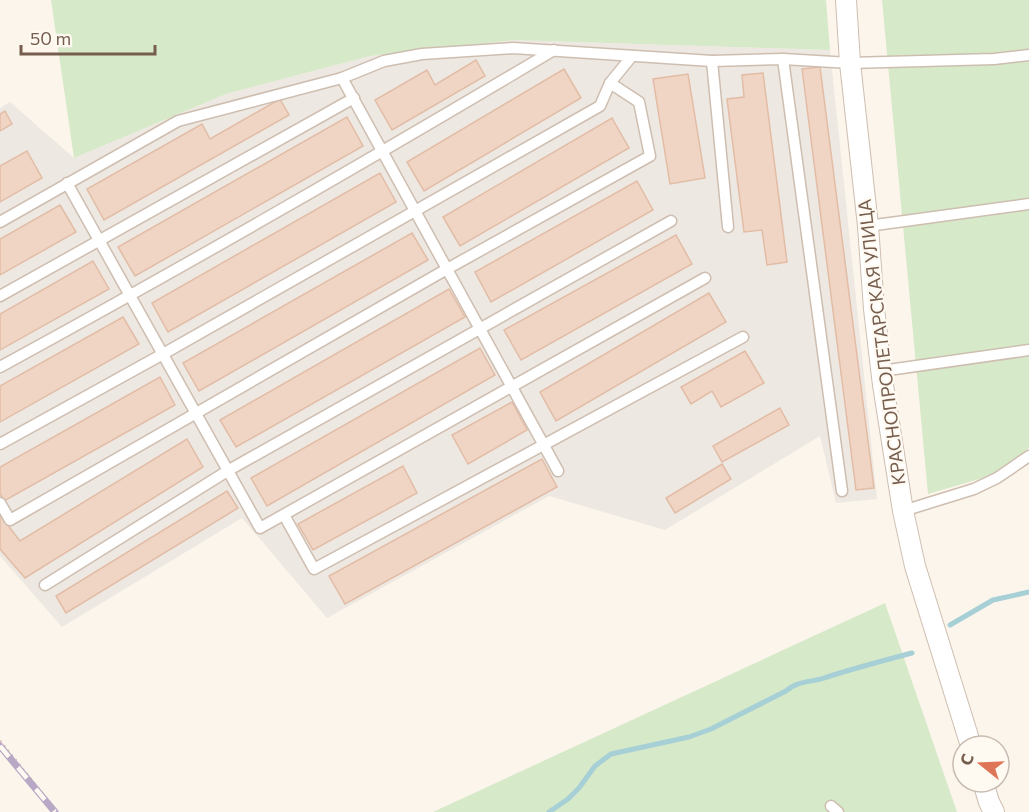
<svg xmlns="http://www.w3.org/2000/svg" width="1029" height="812" font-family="Commissioner,sans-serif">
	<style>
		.industrial { fill: #eee8e3 }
		.green { fill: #d6e9c9 }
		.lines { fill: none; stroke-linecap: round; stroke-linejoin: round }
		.stream { stroke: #a6cfd6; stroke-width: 5 }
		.building { fill: #f0d5c4; stroke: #e2bca5; stroke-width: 1.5 }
		.service-casing { stroke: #cebeb0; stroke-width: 13 }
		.minor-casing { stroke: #cebeb0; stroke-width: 22 }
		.path { stroke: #d6b9a6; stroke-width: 3; stroke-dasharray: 1.5 4.5; stroke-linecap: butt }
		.service { stroke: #fff; stroke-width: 10 }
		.minor { stroke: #fff; stroke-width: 20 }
		.rail-casing { stroke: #b8a8c6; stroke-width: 7 }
		.rail { stroke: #fef9f1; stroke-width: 4.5; stroke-dasharray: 14; stroke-linecap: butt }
		.labels { text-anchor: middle; stroke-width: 4.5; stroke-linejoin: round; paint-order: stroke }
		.street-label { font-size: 18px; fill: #765d4e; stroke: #fef9f1 }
	</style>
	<rect width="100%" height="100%" fill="#fcf5eb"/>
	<polygon class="industrial" points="514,40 830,50 877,499 836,503 820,436 665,530 549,496 327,618 242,518 62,627 0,556 0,108 10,102 74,158 226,94 370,56"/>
	<g class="green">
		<polygon points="51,0 826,0 830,50 514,40 370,56 226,94 74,158"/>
		<polygon points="882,0 1029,0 1029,448 993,475 928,494"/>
		<polygon points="885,603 957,812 433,812"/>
	</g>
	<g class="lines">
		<g class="stream">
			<polyline points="950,625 993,600 1029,592"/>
			<path d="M549,812L568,799L579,788L595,766L611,754L689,737L711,729L786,691C795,682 809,682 821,679C851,669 882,661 912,653"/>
		</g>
	</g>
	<g class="building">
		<polygon points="476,60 485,76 392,130 375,100 427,70 435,85"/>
		<polygon points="820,67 874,488 856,490 802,69"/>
		<polygon points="564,69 581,98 424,191 407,162"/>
		<polygon points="763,73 787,262 767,265 762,230 744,232 727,99 744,97 742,75"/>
		<polygon points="688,74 705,178 670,184 653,79"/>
		<polygon points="280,99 289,115 104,220 87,189 202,124 210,139"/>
		<polygon points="5,111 12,124 0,131 0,114"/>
		<polygon points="347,117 363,146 135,276 118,247"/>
		<polygon points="612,118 629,148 460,246 443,217"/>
		<polygon points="27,151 42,178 0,202 0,166"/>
		<polygon points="380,173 396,202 168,332 152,303"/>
		<polygon points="637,181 653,210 491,302 475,272"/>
		<polygon points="60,205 76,232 0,275 0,239"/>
		<polygon points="412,233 428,260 199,391 183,363"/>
		<polygon points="676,235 692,264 521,360 504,330"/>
		<polygon points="93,261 109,289 0,350 0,314"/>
		<polygon points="449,289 465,317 236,447 220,420"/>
		<polygon points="709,293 726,322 556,421 540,392"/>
		<polygon points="123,317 139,344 0,422 0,386"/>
		<polygon points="480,348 495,375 267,506 251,478"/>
		<polygon points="745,351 764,383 721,407 712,391 691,404 681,387"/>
		<polygon points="160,377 175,405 4,501 0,493 0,467"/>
		<polygon points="512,402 527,430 468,464 452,435"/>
		<polygon points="780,408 789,425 722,462 713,446"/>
		<polygon points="187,439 203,467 25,578 0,549 0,515 20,541"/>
		<polygon points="542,459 557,487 345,604 329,576"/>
		<polygon points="722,464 731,479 675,513 666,498"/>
		<polygon points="403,466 417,493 313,550 298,524"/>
		<polygon points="227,491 238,508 66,613 56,596"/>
	</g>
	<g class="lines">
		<defs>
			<g id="service">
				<polyline points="783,59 842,491"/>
				<polyline points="712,61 728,227"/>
				<polyline points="342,78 558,471"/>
				<polyline points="67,183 260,528 705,278"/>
				<polyline points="0,222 178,121 342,78 384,61 422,54 513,48 712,61 783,59 850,63 994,59 1029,55"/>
				<polyline points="868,226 1029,204"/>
				<polyline points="0,296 354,98"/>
				<path d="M0,367C187,265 371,159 554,50"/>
				<polyline points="881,371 1029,350"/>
				<polyline points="0,444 163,354 600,106 610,83 632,56"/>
				<polyline points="0,503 10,520 447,269 650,156 639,102 610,83"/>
				<polyline points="903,511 974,489 997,478 1029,456"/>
				<polyline points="284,515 314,569 743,337"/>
				<polyline points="45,585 229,470 671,221"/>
				<polyline points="831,806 838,812"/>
			</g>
			<g id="minor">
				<polyline points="846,0 850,63 868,226 874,309 883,385 903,511 915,566 971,746"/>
				<polyline points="983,782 989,802 994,812"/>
			</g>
		</defs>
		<use href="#service" class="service-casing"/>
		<use href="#minor" class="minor-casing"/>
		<polyline class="path" points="0,741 57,812"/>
		<use href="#service" class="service"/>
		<use href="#minor" class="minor"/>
		<defs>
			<polyline id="rail" points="0,746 55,812"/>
		</defs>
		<use href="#rail" class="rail-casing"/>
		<use href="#rail" class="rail"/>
	</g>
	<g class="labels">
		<g class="street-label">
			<text transform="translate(882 342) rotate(-97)" y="6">КРАСНОПРОЛЕТАРСКАЯ УЛИЦА</text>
		</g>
	</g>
	<g transform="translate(981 764) rotate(288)"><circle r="28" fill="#fef9f1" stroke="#c8bbb0" stroke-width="1.5"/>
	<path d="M0-4.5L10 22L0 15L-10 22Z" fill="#df7557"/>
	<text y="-9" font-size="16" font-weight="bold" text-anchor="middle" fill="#765d4e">С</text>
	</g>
	<path d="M21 45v9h134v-9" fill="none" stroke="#765d4e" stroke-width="3"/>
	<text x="30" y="45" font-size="18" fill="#765d4e" stroke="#fef9f1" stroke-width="4.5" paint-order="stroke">50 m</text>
</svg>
